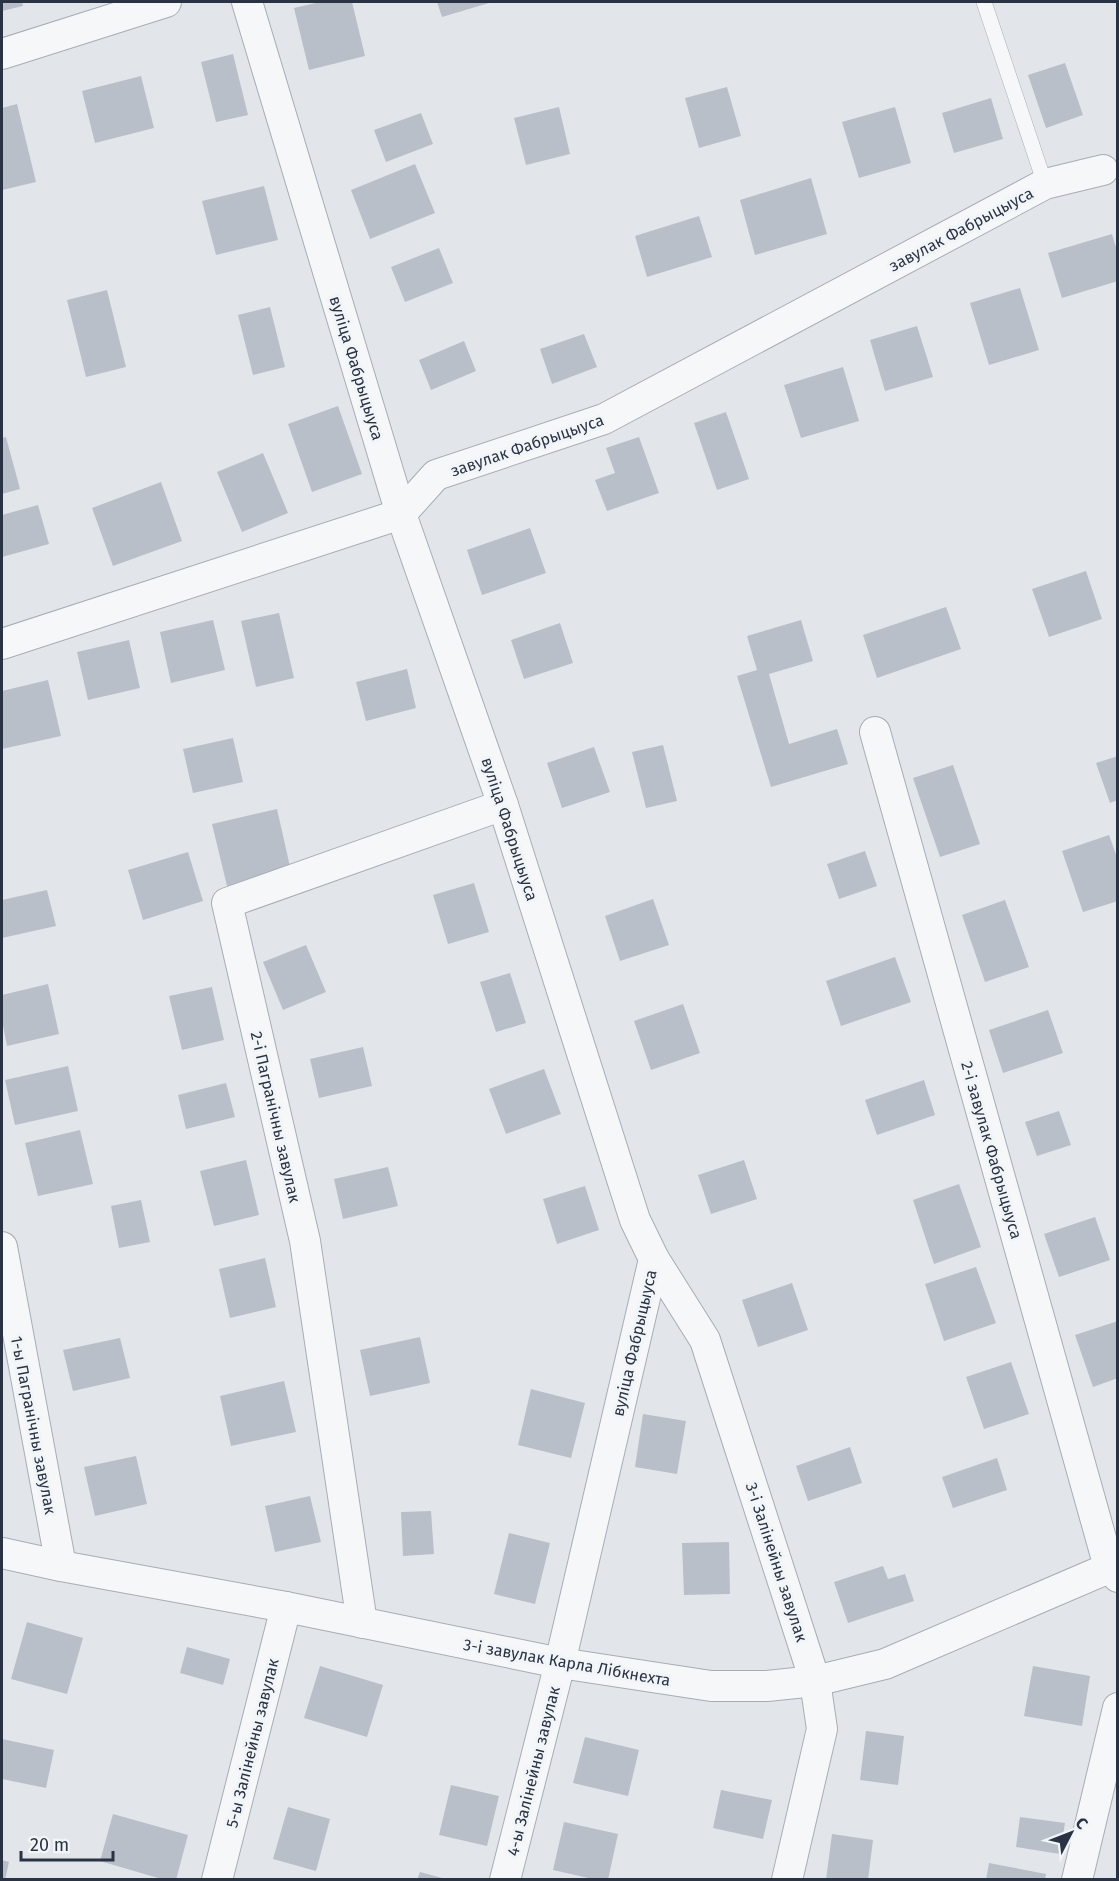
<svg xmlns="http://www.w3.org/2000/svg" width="1119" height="1881" font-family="'Fira Sans',sans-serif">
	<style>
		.building { fill: #b9bfc8 }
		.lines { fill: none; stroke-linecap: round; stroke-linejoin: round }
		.lane-casing { stroke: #a7adb5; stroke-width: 16 }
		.street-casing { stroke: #a7adb5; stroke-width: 32 }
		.lane { stroke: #f5f7f9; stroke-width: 15 }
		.street { stroke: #f5f7f9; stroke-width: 30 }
		.labels { text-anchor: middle; stroke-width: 6; stroke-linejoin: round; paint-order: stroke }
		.street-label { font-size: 16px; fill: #2a3343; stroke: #f2f5f8 }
	</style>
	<rect width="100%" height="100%" fill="#e2e6eb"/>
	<g class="building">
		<polygon points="2,2 22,2 23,6 2,11"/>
		<polygon points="320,2 352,2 365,56 309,70 294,8"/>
		<polygon points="437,2 488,2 489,3 442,17"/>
		<polygon points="233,54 248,115 216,122 201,62"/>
		<polygon points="1065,63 1083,115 1046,128 1028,75"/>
		<polygon points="141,76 154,128 95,143 82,91"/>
		<polygon points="727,87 741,136 699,148 685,98"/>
		<polygon points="991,98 1003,139 954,153 942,113"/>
		<polygon points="17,104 36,182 2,190 2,108"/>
		<polygon points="559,107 570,154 526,165 514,118"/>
		<polygon points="895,107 911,163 859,178 842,122"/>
		<polygon points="421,113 433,144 386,162 374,130"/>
		<polygon points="415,164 435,213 370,239 351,190"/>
		<polygon points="811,178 827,234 755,255 740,200"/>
		<polygon points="264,186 278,240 216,255 202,201"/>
		<polygon points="699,216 712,257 647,277 635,236"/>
		<polygon points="1112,234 1118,254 1118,281 1062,298 1048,253"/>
		<polygon points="439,248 453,283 405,302 391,267"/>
		<polygon points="1020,288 1039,350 989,365 970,303"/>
		<polygon points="107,290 126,367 86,377 67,300"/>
		<polygon points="270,307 285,367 253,375 238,315"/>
		<polygon points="917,326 933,377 885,391 870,340"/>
		<polygon points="584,334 597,367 552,384 540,349"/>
		<polygon points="464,341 476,371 431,390 419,360"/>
		<polygon points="843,367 859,421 801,438 784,385"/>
		<polygon points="338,406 362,474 312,492 288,424"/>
		<polygon points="726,412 749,479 717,490 694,423"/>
		<polygon points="6,437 20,489 2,494 2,438"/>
		<polygon points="639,437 659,493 607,511 595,480 615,473 606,448"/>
		<polygon points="263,453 288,513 242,532 217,472"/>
		<polygon points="161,482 182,541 113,566 92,508"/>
		<polygon points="38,505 49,544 2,557 2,515"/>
		<polygon points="530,528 546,573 482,595 467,550"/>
		<polygon points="1086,571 1102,619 1049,637 1032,589"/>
		<polygon points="946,607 961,649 877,678 863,635"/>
		<polygon points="279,613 294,678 256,687 241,621"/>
		<polygon points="213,620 225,670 171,683 160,632"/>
		<polygon points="801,620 813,661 769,674 789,744 837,729 848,764 771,787 737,676 757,670 747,636"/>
		<polygon points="560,623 573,663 524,679 511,640"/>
		<polygon points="129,640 140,688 88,700 77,652"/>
		<polygon points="407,669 416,708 366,721 356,682"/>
		<polygon points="48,680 61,736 2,749 2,691"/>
		<polygon points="233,738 243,782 193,793 183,749"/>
		<polygon points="663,745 677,801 646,808 632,752"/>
		<polygon points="594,747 610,792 562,808 547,763"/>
		<polygon points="1118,756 1118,800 1110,803 1096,763"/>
		<polygon points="953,765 980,844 940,857 913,778"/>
		<polygon points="277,809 291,871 227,886 212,824"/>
		<polygon points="1109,835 1118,860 1118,901 1083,912 1062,851"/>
		<polygon points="865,851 877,886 839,899 827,864"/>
		<polygon points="188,852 203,901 143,920 128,870"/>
		<polygon points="474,883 489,932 448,944 433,895"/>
		<polygon points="47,890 56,926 2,938 2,900"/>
		<polygon points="653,899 669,945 620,961 605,916"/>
		<polygon points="1005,900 1029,967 985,982 962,915"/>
		<polygon points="306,945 326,992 283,1010 263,962"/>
		<polygon points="895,957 911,1002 841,1026 826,981"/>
		<polygon points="510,973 526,1023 496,1032 480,982"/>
		<polygon points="48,984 59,1034 7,1046 2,1020 2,995"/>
		<polygon points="212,987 224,1040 182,1050 169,996"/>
		<polygon points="683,1004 700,1053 651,1070 634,1021"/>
		<polygon points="1048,1010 1063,1053 1003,1073 989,1030"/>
		<polygon points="363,1047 372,1086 319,1098 310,1059"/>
		<polygon points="68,1066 78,1111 15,1125 5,1080"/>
		<polygon points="544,1069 561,1114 506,1134 489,1089"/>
		<polygon points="924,1080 935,1115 877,1135 865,1100"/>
		<polygon points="226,1083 235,1117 186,1129 178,1095"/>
		<polygon points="1059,1111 1071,1145 1037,1156 1025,1122"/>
		<polygon points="80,1130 93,1184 38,1196 25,1143"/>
		<polygon points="246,1160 259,1215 214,1226 200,1171"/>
		<polygon points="744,1160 757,1199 711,1214 698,1175"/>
		<polygon points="388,1167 398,1206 343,1219 334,1179"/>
		<polygon points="959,1184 981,1247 934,1264 913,1200"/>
		<polygon points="585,1186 599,1230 557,1244 543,1199"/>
		<polygon points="141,1200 150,1242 119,1248 111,1206"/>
		<polygon points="1095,1217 1110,1260 1059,1277 1044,1234"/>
		<polygon points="265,1258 276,1307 230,1318 219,1269"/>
		<polygon points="976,1267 996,1323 944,1341 925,1284"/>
		<polygon points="792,1283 808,1330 758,1347 742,1300"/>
		<polygon points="1118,1321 1118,1378 1093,1387 1075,1335"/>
		<polygon points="420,1337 430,1383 370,1396 360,1350"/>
		<polygon points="120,1338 130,1378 73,1391 63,1350"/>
		<polygon points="1011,1362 1029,1414 984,1429 966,1377"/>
		<polygon points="284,1381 296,1432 231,1446 220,1396"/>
		<polygon points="531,1389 585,1403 571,1458 518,1445"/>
		<polygon points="643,1414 686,1421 677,1474 635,1467"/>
		<polygon points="850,1447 862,1483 808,1501 796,1466"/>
		<polygon points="136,1456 147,1504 95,1516 84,1467"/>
		<polygon points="997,1458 1007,1490 953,1508 942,1477"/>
		<polygon points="310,1496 321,1542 275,1552 265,1506"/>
		<polygon points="431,1511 434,1554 403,1556 401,1512"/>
		<polygon points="509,1533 550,1543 535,1604 494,1594"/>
		<polygon points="729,1542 730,1594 684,1595 682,1543"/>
		<polygon points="883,1566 888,1579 905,1574 914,1601 848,1623 834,1582"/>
		<polygon points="27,1622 83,1638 67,1694 11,1679"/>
		<polygon points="187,1647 230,1659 223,1685 180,1673"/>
		<polygon points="320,1666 383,1685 367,1737 304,1718"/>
		<polygon points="1033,1666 1090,1676 1082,1726 1024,1716"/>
		<polygon points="866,1731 904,1736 898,1785 860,1780"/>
		<polygon points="585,1737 639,1750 628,1796 573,1783"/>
		<polygon points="2,1739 54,1750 46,1788 2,1779"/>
		<polygon points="451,1785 499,1796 487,1846 439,1835"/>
		<polygon points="721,1790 772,1800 763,1839 713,1828"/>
		<polygon points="288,1807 330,1819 316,1871 273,1859"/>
		<polygon points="113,1814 188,1835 176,1880 165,1880 100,1861"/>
		<polygon points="1020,1817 1065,1823 1060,1854 1016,1847"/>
		<polygon points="564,1822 618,1834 608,1880 597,1880 553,1870"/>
		<polygon points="832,1834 873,1840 868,1880 826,1880"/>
		<polygon points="2,1860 9,1862 5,1880 2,1880"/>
		<polygon points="989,1863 1046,1874 1045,1880 986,1880"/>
		<polygon points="420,1872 446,1879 446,1880 417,1880"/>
	</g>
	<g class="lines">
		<defs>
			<polyline id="lane" points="984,2 1045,184"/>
			<g id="street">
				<polyline points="247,2 401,514 503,805 635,1220 654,1259 560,1663 505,1880"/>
				<polyline points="2,54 166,2"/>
				<polyline points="2,644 401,514 436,475 604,419 1045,184 1103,170"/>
				<polyline points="875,732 1109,1567 1118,1577"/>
				<polyline points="2,1247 61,1566"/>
				<polyline points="654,1259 705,1340 815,1681 822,1729 787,1880"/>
				<polyline points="2,1553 61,1566 286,1607 560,1663 711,1686 767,1686 815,1681 885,1664 1118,1564"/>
				<polyline points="362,1623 305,1241 227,903 503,805"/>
				<polyline points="217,1880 286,1607"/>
				<polyline points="1077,1880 1118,1708"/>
			</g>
		</defs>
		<use href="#lane" class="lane-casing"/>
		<use href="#street" class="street-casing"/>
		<use href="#lane" class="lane"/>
		<use href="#street" class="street"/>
	</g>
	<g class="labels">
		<g class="street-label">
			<text transform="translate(961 229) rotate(-28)" y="6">завулак Фабрыцыуса</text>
			<text transform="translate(357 368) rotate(73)" y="6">вуліца Фабрыцыуса</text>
			<text transform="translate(527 445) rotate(-19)" y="6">завулак Фабрыцыуса</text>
			<text transform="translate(510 829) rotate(72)" y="6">вуліца Фабрыцыуса</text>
			<text transform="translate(276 1117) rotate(77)" y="6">2-і Пагранічны завулак</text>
			<text transform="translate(992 1150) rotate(74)" y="6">2-і завулак Фабрыцыуса</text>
			<text transform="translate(634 1343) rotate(-77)" y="6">вуліца Фабрыцыуса</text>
			<text transform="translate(34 1425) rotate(79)" y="6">1-ы Пагранічны завулак</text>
			<text transform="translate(777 1562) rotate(72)" y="6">3-і Залінейны завулак</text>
			<text transform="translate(567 1662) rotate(10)" y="6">3-і завулак Карла Лібкнехта</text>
			<text transform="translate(252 1743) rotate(-76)" y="6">5-ы Залінейны завулак</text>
			<text transform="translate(533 1771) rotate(-76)" y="6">4-ы Залінейны завулак</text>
		</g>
	</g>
	<rect width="1119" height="1881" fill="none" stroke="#2a3343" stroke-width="6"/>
	<g transform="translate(1071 1833) rotate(48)" stroke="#f2f5f8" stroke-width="4.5" paint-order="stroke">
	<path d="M0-4.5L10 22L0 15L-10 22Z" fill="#2a3343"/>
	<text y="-9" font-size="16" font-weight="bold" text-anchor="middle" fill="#2a3343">С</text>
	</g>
	<path d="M21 1851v9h92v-9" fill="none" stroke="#2a3343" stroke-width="3"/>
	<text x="30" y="1851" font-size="18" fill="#2a3343" stroke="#f2f5f8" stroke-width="4.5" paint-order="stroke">20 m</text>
</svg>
